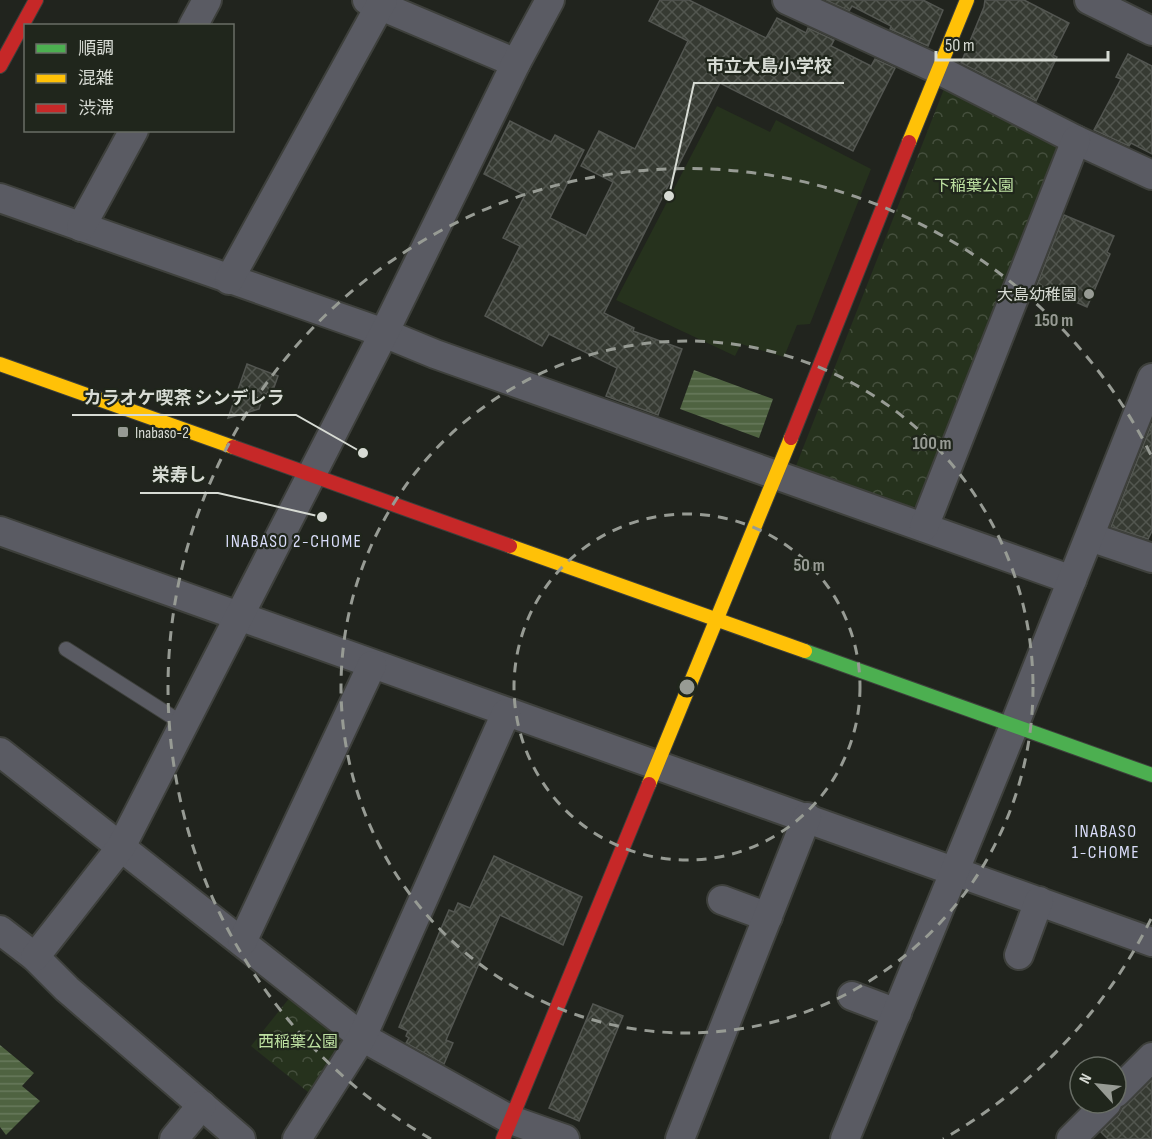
<svg xmlns="http://www.w3.org/2000/svg" width="1152" height="1139" font-family="'Sofia Sans Condensed','Noto Sans JP',sans-serif">
	<style>
		.green { fill: #26321d }
		.forest { fill: url(#forest-crowns) }
		.water { fill: url(#water-rules) }
		.building { fill: url(#building-cross-hatch); stroke: #535651; stroke-width: 1.5 }
		.lines { fill: none; stroke-linecap: round; stroke-linejoin: round }
		.lane-casing { stroke: #3e403c; stroke-width: 16 }
		.street-casing { stroke: #3e403c; stroke-width: 32 }
		.fast-casing { stroke: #3e403c; stroke-width: 16 }
		.slow-casing { stroke: #3e403c; stroke-width: 16 }
		.jam-casing { stroke: #3e403c; stroke-width: 16 }
		.lane { stroke: #5a5b63; stroke-width: 14 }
		.street { stroke: #5a5b63; stroke-width: 28 }
		.fast { stroke: #4caf50; stroke-width: 14 }
		.slow { stroke: #ffc107; stroke-width: 14 }
		.jam { stroke: #c62828; stroke-width: 14 }
		.ring { fill: none; stroke: #979b94; stroke-width: 3; stroke-dasharray: 10 8 }
		.poi-dot { fill: #979b94; stroke: #20261c; stroke-width: 2 }
		.labels { text-anchor: middle; stroke-width: 4.5; stroke-linejoin: round; paint-order: stroke }
		.park-label { font-size: 16px; fill: #bde0a1; stroke: #20261c }
		.poi-label { font-size: 16px; fill: #d7dbd4; stroke: #20261c; text-anchor: end }
		.neighbourhood-label { font-size: 18px; letter-spacing: 1.5px; fill: #daddfa; stroke: #20261c }
		.centre { fill: #979b94; stroke: #20261c; stroke-width: 3 }
		.ring-label { font-size: 18px; text-anchor: middle; font-weight: bold; fill: #979b94; stroke: #20261c; stroke-width: 4.5; stroke-linejoin: round; paint-order: stroke }
		.leader { fill: none; stroke: #d7dbd4; stroke-width: 2 }
		.callout-dot { fill: #d7dbd4; stroke: #20261c; stroke-width: 2 }
		.callout-label { font-size: 18px; text-anchor: middle; font-weight: bold; fill: #d7dbd4; stroke: #20261c; stroke-width: 4.5; stroke-linejoin: round; paint-order: stroke }
	</style>
	<defs>
		<pattern id="forest-crowns" width="20" height="18" patternUnits="userSpaceOnUse" patternTransform="scale(1.5)"><rect width="20" height="18" fill="#26321d"/><path d="M2 6a3 3 0 1 1 6 0M12 15a3 3 0 1 1 6 0" fill="none" stroke="#454f3d"/></pattern>
		<pattern id="water-rules" width="6" height="5" patternUnits="userSpaceOnUse" patternTransform="scale(1.5)"><rect width="6" height="5" fill="#4f6341"/><path d="M0 2.5h6" fill="none" stroke="#68795c"/></pattern>
		<pattern id="building-cross-hatch" width="8" height="8" patternUnits="userSpaceOnUse" patternTransform="scale(1.5)"><rect width="8" height="8" fill="#363a32"/><path d="M0 0l8 8M0 8l8-8" fill="none" stroke="#52564f"/></pattern>
	</defs>
	<rect width="100%" height="100%" fill="#21241e"/>
	<polygon class="green" points="717,106 770,132 776,120 871,169 810,324 797,325 784,357 741,344 735,356 616,300"/>
	<g class="forest">
		<polygon points="944,89 1057,142 1061,159 921,505 912,507 796,466"/>
		<polygon points="291,996 347,1037 313,1096 251,1046"/>
	</g>
	<g class="water">
		<polygon points="694,370 773,399 759,438 680,409"/>
		<polygon points="0,1045 34,1073 22,1086 40,1101 6,1135 0,1127"/>
	</g>
	<g class="building">
		<polygon points="660,0 689,0 766,38 777,18 806,33 808,28 834,40 831,46 871,66 875,59 895,68 853,151 720,83 604,313 634,328 633,331 682,349 658,415 606,396 617,368 549,334 542,346 485,316 520,246 503,238 525,195 484,174 510,121 551,142 555,135 584,150 550,218 586,236 613,182 581,166 599,131 635,149 688,41 649,21"/>
		<polygon points="826,0 923,0 943,10 928,46 890,29 891,26 852,6 849,11"/>
		<polygon points="985,0 1024,0 1069,23 1053,55 1057,57 1036,101 961,63 984,7"/>
		<polygon points="1128,54 1152,66 1152,154 1131,143 1129,146 1094,130 1121,79 1116,77"/>
		<polygon points="1064,215 1114,236 1107,252 1110,254 1087,307 1037,285"/>
		<polygon points="247,364 278,376 271,396 264,393 259,409 228,418"/>
		<polygon points="1152,423 1152,531 1148,539 1111,527"/>
		<polygon points="494,856 582,897 563,945 500,915 446,1040 453,1043 444,1064 406,1043 409,1038 406,1036 408,1031 399,1027 449,910 454,912 458,903 470,908"/>
		<polygon points="593,1004 623,1016 579,1121 549,1108"/>
		<polygon points="1152,1080 1152,1139 1108,1139 1101,1132 1119,1115 1123,1108"/>
	</g>
	<g class="lines">
		<defs>
			<polyline id="lane" points="66,649 185,725"/>
			<g id="street">
				<polyline points="367,0 516,63"/>
				<polyline points="787,0 937,69 1076,140 1152,175"/>
				<polyline points="1089,0 1152,31"/>
				<polyline points="193,26 207,0"/>
				<polyline points="0,198 384,333 435,354 1072,580"/>
				<polyline points="81,227 134,130"/>
				<polyline points="229,280 383,0"/>
				<polyline points="924,527 1076,140"/>
				<path d="M0,531C384,668 768,804 1152,942"/>
				<polyline points="1090,537 1152,558"/>
				<polyline points="0,752 362,1037 511,1120 565,1139"/>
				<polyline points="722,900 768,917"/>
				<polyline points="0,930 35,957 67,989 241,1139"/>
				<polyline points="242,942 372,665"/>
				<polyline points="1019,955 1039,901"/>
				<polyline points="35,957 121,847 384,333 516,63 550,0"/>
				<polyline points="852,996 897,1013"/>
				<polyline points="1116,1093 1152,1057"/>
				<polyline points="174,1139 202,1105"/>
				<polyline points="297,1139 362,1037 506,713"/>
				<polyline points="680,1139 807,817"/>
				<polyline points="845,1139 1014,726 1152,378"/>
				<polyline points="1071,1139 1107,1103"/>
			</g>
			<polyline id="fast" points="805,651 1152,775"/>
			<g id="slow">
				<polyline points="909,142 967,0"/>
				<polyline points="0,364 233,447"/>
				<polyline points="510,546 805,651"/>
				<polyline points="649,784 791,438"/>
			</g>
			<g id="jam">
				<polyline points="0,66 36,0"/>
				<polyline points="791,438 909,142"/>
				<polyline points="233,447 510,546"/>
				<polyline points="503,1139 649,784"/>
			</g>
		</defs>
		<use href="#lane" class="lane-casing"/>
		<use href="#street" class="street-casing"/>
		<use href="#fast" class="fast-casing"/>
		<use href="#slow" class="slow-casing"/>
		<use href="#jam" class="jam-casing"/>
		<use href="#lane" class="lane"/>
		<use href="#street" class="street"/>
		<use href="#fast" class="fast"/>
		<use href="#slow" class="slow"/>
		<use href="#jam" class="jam"/>
	</g>
	<g class="ring">
		<circle cx="687" cy="687" r="173"/>
		<circle cx="687" cy="687" r="346"/>
		<path d="M1151 919A519 519 0 0 1 943 1139M431 1139A519 519 0 1 1 1151 455"/>
	</g>
	<g class="poi-dot">
		<circle cx="1089" cy="294" r="6"/>
		<rect x="117" y="426" width="12" height="12" rx="3"/>
	</g>
	<g class="labels">
		<g class="park-label">
			<text x="974" y="191">下稲葉公園</text>
			<text x="298" y="1047">西稲葉公園</text>
		</g>
		<g class="poi-label">
			<text x="1077" y="300">大島幼稚園</text>
			<text x="135" y="438" text-anchor="start">Inabaso-2</text>
		</g>
		<g class="neighbourhood-label">
			<text x="294" y="547">INABASO 2-CHOME</text>
			<text x="1106" y="837">INABASO<tspan x="1106" dy="21">1-CHOME</tspan></text>
		</g>
	</g>
	<circle cx="687" cy="687" r="9" class="centre"/>
	<g class="ring-label">
		<text x="1054" y="326">150 m</text>
		<text x="932" y="449">100 m</text>
		<text x="809" y="571">50 m</text>
	</g>
	<path class="leader" d="M669 196L694 83H844M363 453L296 415H72M322 517L218 493H140"/>
	<g class="callout-dot">
		<circle cx="669" cy="196" r="6"/>
		<circle cx="363" cy="453" r="6"/>
		<circle cx="322" cy="517" r="6"/>
	</g>
	<g class="callout-label">
		<text x="769" y="72">市立大島小学校</text>
		<text x="184" y="404">カラオケ喫茶 シンデレラ</text>
		<text x="179" y="481">栄寿し</text>
	</g>
	<rect x="24" y="24" width="210" height="108" fill="#20261c" stroke="#696e66" stroke-width="1.5"/>
	<rect x="36" y="44" width="30" height="9" fill="#4caf50" stroke="#696e66" stroke-width="1.5"/>
	<text x="78" y="54" font-size="18" fill="#d7dbd4">順調</text>
	<rect x="36" y="74" width="30" height="9" fill="#ffc107" stroke="#696e66" stroke-width="1.5"/>
	<text x="78" y="84" font-size="18" fill="#d7dbd4">混雑</text>
	<rect x="36" y="104" width="30" height="9" fill="#c62828" stroke="#696e66" stroke-width="1.5"/>
	<text x="78" y="114" font-size="18" fill="#d7dbd4">渋滞</text>
	<g transform="translate(1098 1085) rotate(297)"><circle r="28" fill="#20261c" stroke="#696e66" stroke-width="1.5"/>
	<path d="M0-4.5L10 22L0 15L-10 22Z" fill="#979b94"/>
	<text y="-9" font-size="16" font-weight="bold" text-anchor="middle" fill="#d7dbd4">N</text>
	</g>
	<path d="M936 51v9h172v-9" fill="none" stroke="#d7dbd4" stroke-width="3"/>
	<text x="945" y="51" font-size="18" fill="#d7dbd4" stroke="#20261c" stroke-width="4.5" paint-order="stroke">50 m</text>
</svg>
